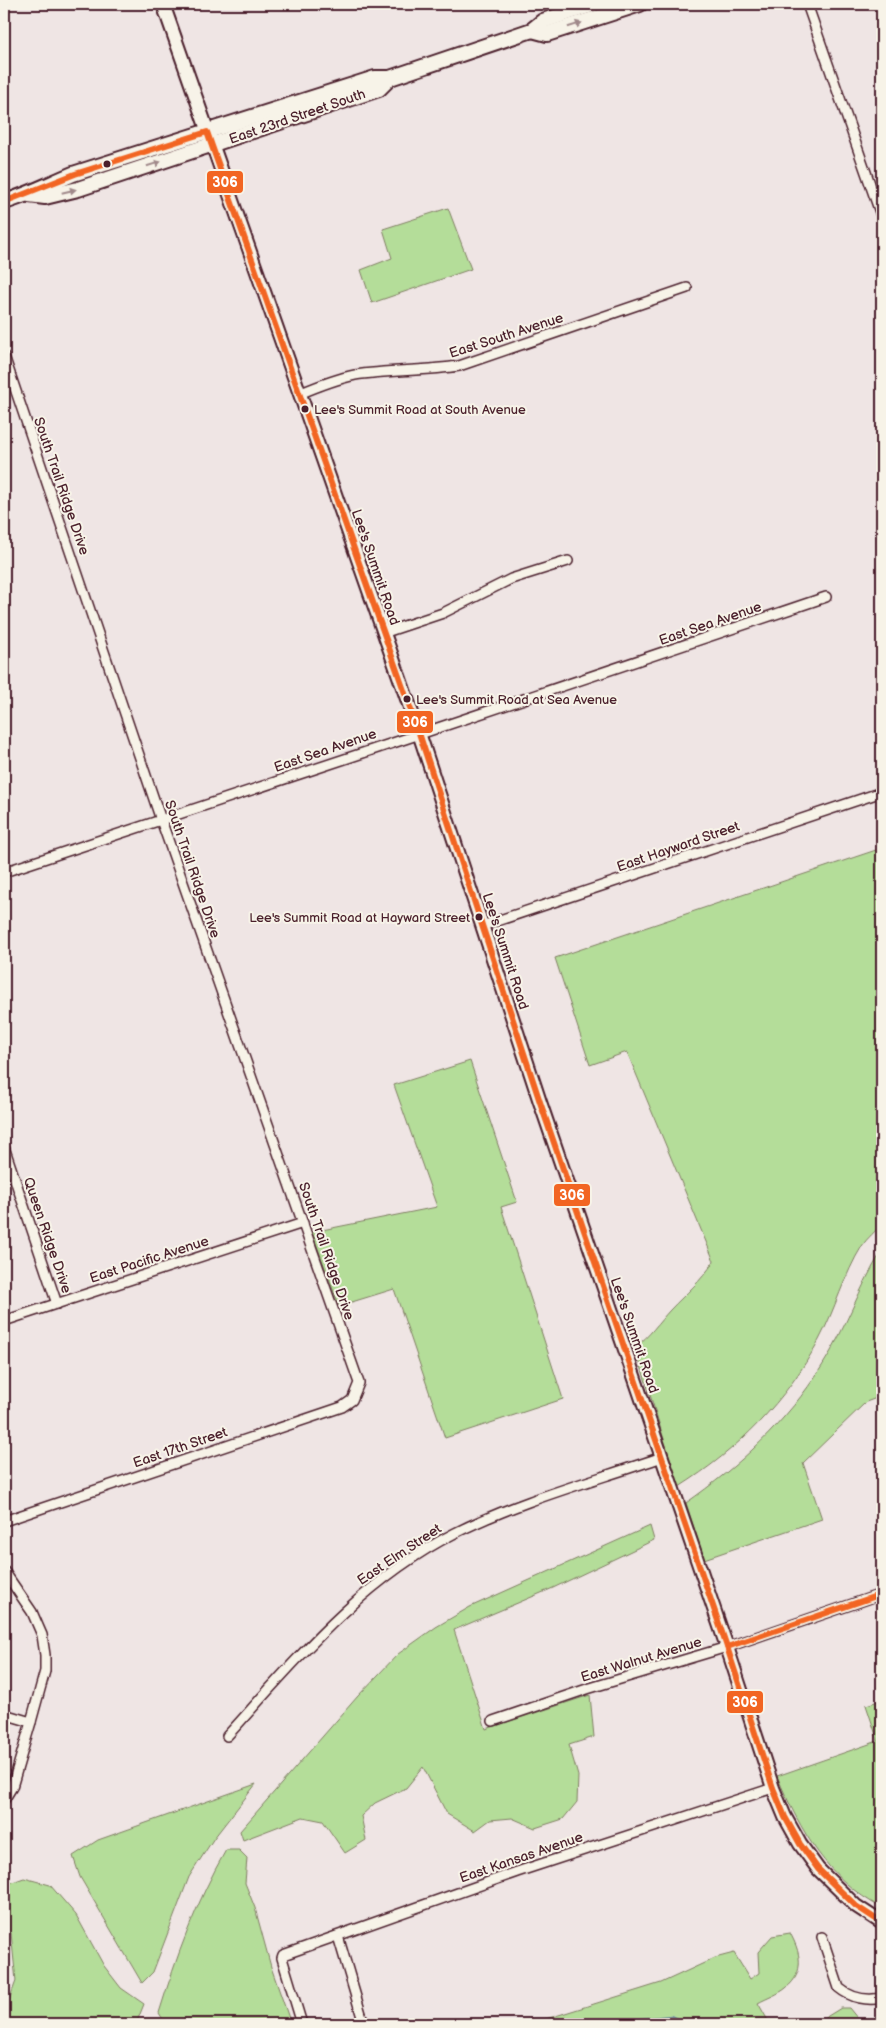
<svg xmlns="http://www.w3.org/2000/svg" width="886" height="2028" font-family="'Balsamiq Sans',sans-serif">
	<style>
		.green { fill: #b4dd99; stroke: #7f7e62 }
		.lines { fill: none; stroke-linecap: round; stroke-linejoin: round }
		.stream { stroke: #738ea1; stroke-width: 2.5 }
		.street-casing { stroke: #4a1f2b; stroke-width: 12 }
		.secondary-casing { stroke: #4a1f2b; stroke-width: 16 }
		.primary-casing { stroke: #4a1f2b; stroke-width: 18 }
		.street { stroke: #f7f3e8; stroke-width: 9 }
		.secondary { stroke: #f7f3e8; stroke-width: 12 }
		.primary { stroke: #f7f3e8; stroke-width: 14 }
		.bus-1-casing { stroke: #f7f3e8; stroke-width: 10 }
		.bus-1 { stroke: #f26522; stroke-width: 6 }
		.oneway { fill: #a0898a }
		.bus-dot { fill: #4a1f2b; stroke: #f7f3e8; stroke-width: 2 }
		.labels { text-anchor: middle; stroke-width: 4; stroke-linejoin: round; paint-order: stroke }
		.bus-label { font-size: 13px; fill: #4a1f2b; stroke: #f7f3e8; text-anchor: start }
		.street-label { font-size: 14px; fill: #4a1f2b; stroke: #f7f3e8 }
		.line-badge { stroke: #f7f3e8; stroke-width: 2 }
		.badge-label { font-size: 14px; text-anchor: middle; font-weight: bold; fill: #fff }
	</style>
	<rect width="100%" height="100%" fill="#efe5e4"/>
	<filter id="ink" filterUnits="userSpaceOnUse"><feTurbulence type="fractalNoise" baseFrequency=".02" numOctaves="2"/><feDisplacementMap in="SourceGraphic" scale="10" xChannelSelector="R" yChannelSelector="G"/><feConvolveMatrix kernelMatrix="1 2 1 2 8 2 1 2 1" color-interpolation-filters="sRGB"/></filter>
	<g filter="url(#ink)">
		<g class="green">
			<polygon points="448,208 471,269 372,303 361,270 392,258 383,229"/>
			<path d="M882,848V1224C876,1231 867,1238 862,1246C844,1275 835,1310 819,1340C786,1401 738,1450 679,1487L635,1347C650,1336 658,1323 670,1310C687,1292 700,1283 714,1261L627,1052L590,1065L555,958Z"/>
			<polygon points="470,1061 517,1202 501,1207 563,1399 445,1438 394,1289 339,1306 312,1232 437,1207 394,1085"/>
			<path d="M882,1251V1396L866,1402L803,1463L822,1519L704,1559L686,1503C739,1466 787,1422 822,1366C846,1329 859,1287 882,1251Z"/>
			<polygon points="650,1526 654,1540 553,1588 454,1630 486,1729 590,1695 594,1737 569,1745 578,1776 577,1802 563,1819 535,1828 512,1818 490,1820 475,1831 447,1814 423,1767 406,1788 375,1803 361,1816 366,1840 345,1853 323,1821 303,1817 243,1840 240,1831 358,1696 398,1654 436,1627 470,1607"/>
			<path d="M882,1700V1908C827,1879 801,1832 777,1776L878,1741L866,1705Z"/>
			<polygon points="256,1784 214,1838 189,1877 153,1972 142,1983 80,1877 73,1856 98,1840"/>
			<path d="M226,1850H239L247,1858L245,1883L255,1908L271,1967L291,2024H166L159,2013C176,1958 197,1900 226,1850Z"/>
			<polygon points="24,1878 50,1885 76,1915 104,1966 121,1988 144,2004 136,2024 4,2024 4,2014 16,1981 11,1933 4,1934 4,1885"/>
			<path d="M790,1933C800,1951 806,1972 786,1988C779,1994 767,1998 758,2003L770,2024H530L661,1983L715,1958L734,1953L750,1979L759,1973L758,1952L772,1936Z"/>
			<polygon points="841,2008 849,2008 862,2024 815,2024"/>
		</g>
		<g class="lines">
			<polyline class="stream" points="592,2024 671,2016 681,2021 683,2024"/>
			<defs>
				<g id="street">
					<polyline points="807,4 882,218"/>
					<polyline points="4,356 161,820 359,1383 352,1400 342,1407 4,1521"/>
					<path d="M299,394C318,386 335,379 355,375C389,370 425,371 459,366L687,288"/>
					<polyline points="383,633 443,613 511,579 568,561"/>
					<path d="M4,872C278,781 553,691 826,597"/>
					<polyline points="482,926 882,792"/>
					<polyline points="4,1147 57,1304"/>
					<polyline points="4,1321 303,1223"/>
					<polyline points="4,1571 32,1612 42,1635 45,1655 45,1671 31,1722 12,1787 4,1800"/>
					<polyline points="4,1714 31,1722"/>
					<polyline points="493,1721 587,1689 727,1647 882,1594"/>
					<path d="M227,1736C296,1660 362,1580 455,1533C521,1500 593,1481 662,1457"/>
					<polyline points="338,1936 364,2024"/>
					<path d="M822,1937L839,1988C851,1998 867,2001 882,1998"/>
					<polyline points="302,2024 282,1958 283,1955 517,1872 773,1788"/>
				</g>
				<polyline id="secondary" points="163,4 419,733 540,1102 727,1647 773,1788 785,1817 800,1844 818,1869 856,1906 882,1923"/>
				<g id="primary">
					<polyline points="532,30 547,34 640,4"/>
					<polyline points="29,195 45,197 78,189 379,89 390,78"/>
					<path d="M4,202C28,195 49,184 73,174L375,78H390L532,30L543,21L594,4"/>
				</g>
			</defs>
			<use href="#street" class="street-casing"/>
			<use href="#secondary" class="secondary-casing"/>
			<use href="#primary" class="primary-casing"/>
			<use href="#street" class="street"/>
			<use href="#secondary" class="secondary"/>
			<use href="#primary" class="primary"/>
			<defs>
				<g id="bus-1">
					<polyline points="4,202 75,174 207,132 419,733 540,1102 727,1647 773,1788 785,1817 800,1844 818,1869 856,1906 882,1923"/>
					<polyline points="727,1647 882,1594"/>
				</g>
			</defs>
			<use href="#bus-1" class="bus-1-casing"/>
			<use href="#bus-1" class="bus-1"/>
		</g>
		<defs><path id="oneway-solid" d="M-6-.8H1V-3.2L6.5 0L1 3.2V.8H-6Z" transform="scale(1.25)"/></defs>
		<g class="oneway">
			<use href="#oneway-solid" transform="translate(575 25) rotate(-18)"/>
			<use href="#oneway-solid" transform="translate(154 164) rotate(-18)"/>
			<use href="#oneway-solid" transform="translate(69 191) rotate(-13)"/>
		</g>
	</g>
	<g class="bus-dot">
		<circle cx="107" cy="164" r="4.5"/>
		<circle cx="305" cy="409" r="4.5"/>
		<circle cx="407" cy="699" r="4.5"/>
		<circle cx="479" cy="917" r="4.5"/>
	</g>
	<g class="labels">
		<g class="bus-label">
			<text x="314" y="414">Lee's Summit Road at South Avenue</text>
			<text x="416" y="704">Lee's Summit Road at Sea Avenue</text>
			<text x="470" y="922" text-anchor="end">Lee's Summit Road at Hayward Street</text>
		</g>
		<g class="street-label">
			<text transform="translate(297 116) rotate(-19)" y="5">East 23rd Street South</text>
			<text transform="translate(506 335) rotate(-18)" y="5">East South Avenue</text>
			<text transform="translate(62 486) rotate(71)" y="5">South Trail Ridge Drive</text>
			<text transform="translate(376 567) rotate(71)" y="5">Lee's Summit Road</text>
			<text transform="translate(710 623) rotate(-19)" y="5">East Sea Avenue</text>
			<text transform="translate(325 750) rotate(-19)" y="5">East Sea Avenue</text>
			<text transform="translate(678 846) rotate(-19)" y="5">East Hayward Street</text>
			<text transform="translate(193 869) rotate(71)" y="5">South Trail Ridge Drive</text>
			<text transform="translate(506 951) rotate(72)" y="5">Lee's Summit Road</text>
			<text transform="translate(48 1235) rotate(71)" y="5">Queen Ridge Drive</text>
			<text transform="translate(327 1251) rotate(71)" y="5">South Trail Ridge Drive</text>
			<text transform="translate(149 1259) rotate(-18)" y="5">East Pacific Avenue</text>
			<text transform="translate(635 1335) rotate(71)" y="5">Lee's Summit Road</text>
			<text transform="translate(180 1447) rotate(-19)" y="5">East 17th Street</text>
			<text transform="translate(399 1554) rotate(-34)" y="5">East Elm Street</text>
			<text transform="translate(641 1659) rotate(-17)" y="5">East Walnut Avenue</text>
			<text transform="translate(521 1857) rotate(-19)" y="5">East Kansas Avenue</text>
		</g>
	</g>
	<g class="line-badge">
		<rect x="206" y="170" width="38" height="24" rx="5" fill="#f26522"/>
		<rect x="396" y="710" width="38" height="24" rx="5" fill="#f26522"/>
		<rect x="553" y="1183" width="38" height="24" rx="5" fill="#f26522"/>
		<rect x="726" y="1690" width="38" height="24" rx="5" fill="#f26522"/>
	</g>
	<g class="badge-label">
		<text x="225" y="187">306</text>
		<text x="415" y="727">306</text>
		<text x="572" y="1200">306</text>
		<text x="745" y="1707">306</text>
	</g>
	<rect width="886" height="2028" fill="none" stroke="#f7f3e8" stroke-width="20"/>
	<rect x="10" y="10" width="866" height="2008" fill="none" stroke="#4a1f2b" stroke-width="2" filter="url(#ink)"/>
</svg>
